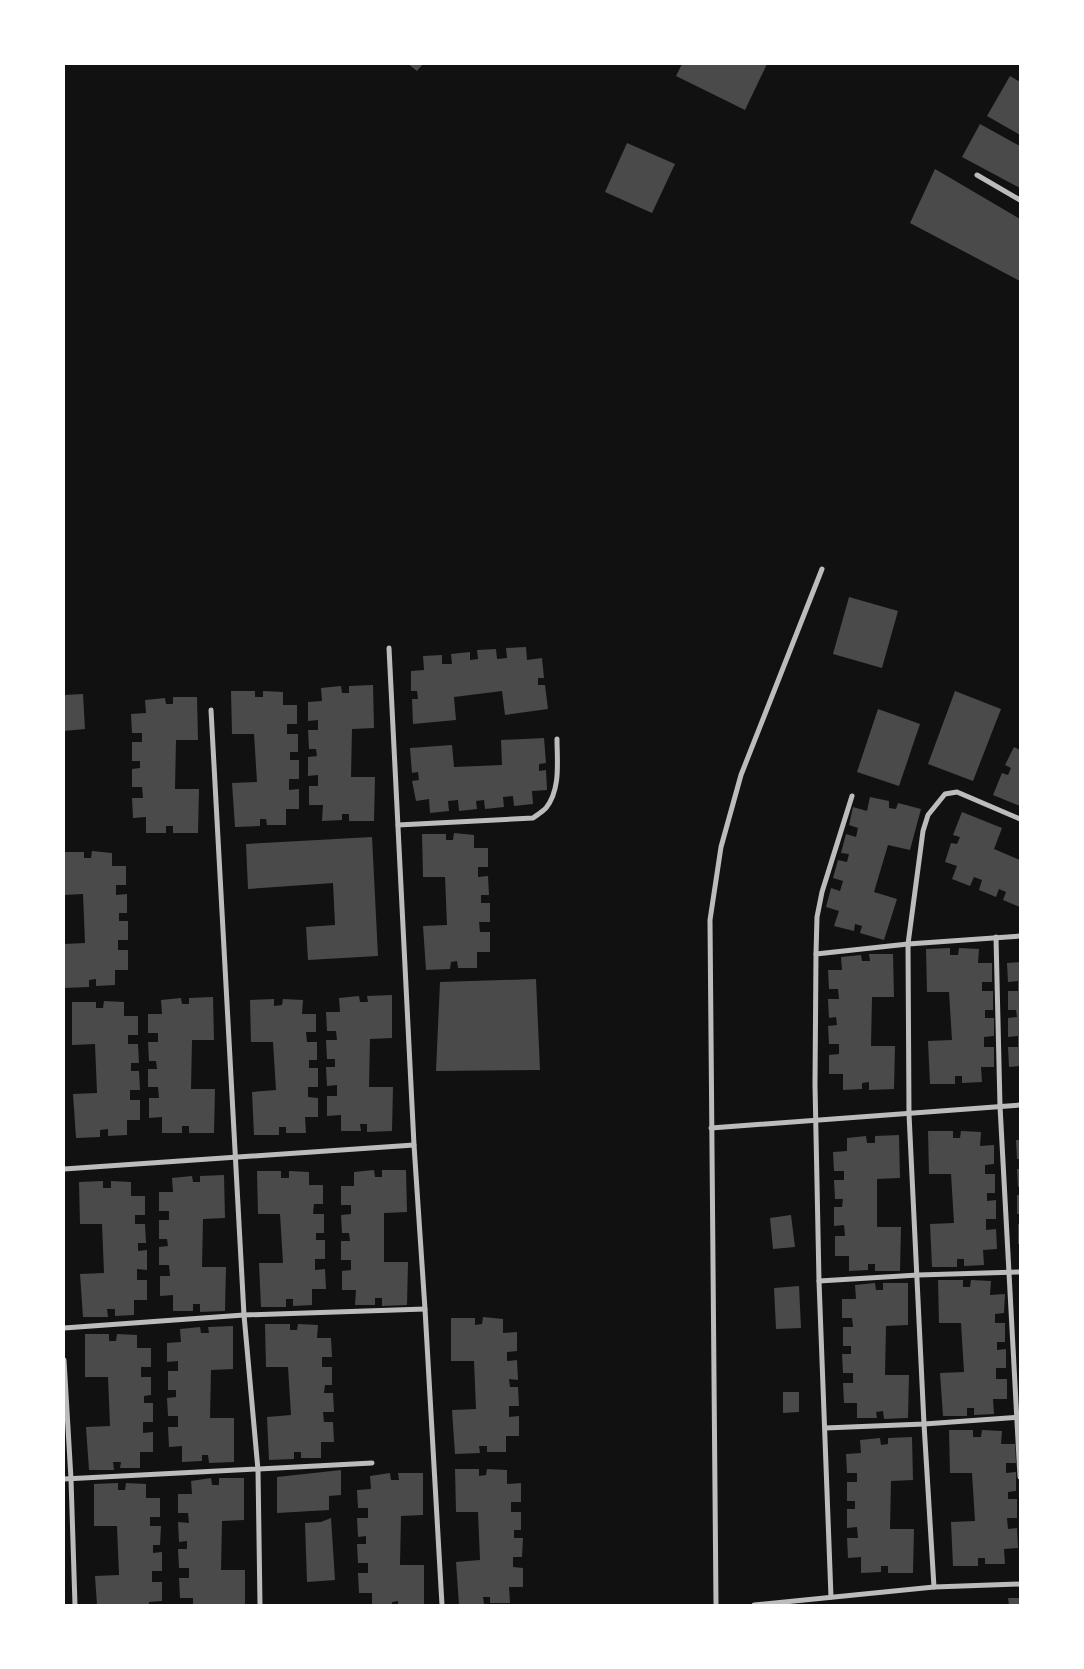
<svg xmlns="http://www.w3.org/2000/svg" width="1084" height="1669" font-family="'DM Sans',sans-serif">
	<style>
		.building { fill: #4a4a4a }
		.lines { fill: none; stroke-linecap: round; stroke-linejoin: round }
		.minor { stroke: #bcbcbc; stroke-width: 5 }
	</style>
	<rect width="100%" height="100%" fill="#111"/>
	<g class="building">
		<polygon points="408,64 423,64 417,71"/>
		<polygon points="682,64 767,64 745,110 676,76"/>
		<polygon points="1010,76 1020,82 1020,135 987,116"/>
		<polygon points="980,124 1020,146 1020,188 962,157"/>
		<polygon points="627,143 675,164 652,213 605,192"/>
		<polygon points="935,169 1020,219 1020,281 910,223"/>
		<polygon points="849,597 898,611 882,668 833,654"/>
		<polygon points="526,647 527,660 542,658 544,678 538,678 538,685 545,685 548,709 505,715 502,691 454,697 456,720 413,724 412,699 418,699 417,691 411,691 411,671 424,670 423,656 442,655 442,664 452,664 451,654 470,652 470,660 478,659 477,650 496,649 497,659 507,658 506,648"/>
		<polygon points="373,685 374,728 352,729 351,777 375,777 374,821 349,821 349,814 342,814 342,820 322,821 323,805 309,805 309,786 318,786 318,775 308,776 308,757 317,756 316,749 309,749 308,730 318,730 318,720 308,721 308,702 322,701 321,688 341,686 342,693 349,693 349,686"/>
		<polygon points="231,691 255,691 255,697 263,697 263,691 283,692 283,705 297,705 297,724 287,724 287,734 298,734 298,752 290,752 290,760 299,760 299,779 289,779 289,790 299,789 299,809 286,809 286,825 267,825 266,819 260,819 260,826 235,827 232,783 257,782 254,734 232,734"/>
		<polygon points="955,691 1001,709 973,781 928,764"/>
		<polygon points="83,694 85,729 64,731 64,695"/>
		<polygon points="173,697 197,697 198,740 176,740 175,789 199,789 198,833 173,833 173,826 166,826 166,833 146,833 146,817 133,818 132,798 143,798 142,787 132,787 132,769 140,768 140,761 132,761 132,742 142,742 142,733 132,733 131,714 146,713 145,700 165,698 166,704 173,704"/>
		<polygon points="878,709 920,724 899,786 857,772"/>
		<polygon points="544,738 546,763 539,764 539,771 546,770 547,790 532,791 533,804 514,806 513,796 503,797 504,807 485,809 484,800 476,801 477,809 459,811 458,800 448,801 449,811 430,813 429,799 416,801 412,781 419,780 418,772 412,773 410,748 452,745 454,767 502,765 501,740"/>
		<polygon points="1014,747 1020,750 1020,806 993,795 1002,773 1008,775 1011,768 1005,765"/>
		<polygon points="870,797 889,801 889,808 896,809 898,803 921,809 910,850 888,845 874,892 897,899 884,940 860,933 862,926 855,924 854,931 834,926 839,911 826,907 831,888 840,891 843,881 833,878 838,860 847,862 849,854 841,853 846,834 856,837 858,828 849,825 853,807 867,811"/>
		<polygon points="962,812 1002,828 994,849 1020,860 1020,907 1003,900 1006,892 999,889 996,897 979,890 982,880 974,877 970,886 952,879 957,866 945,862 951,843 957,844 960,837 953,835"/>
		<polygon points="454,833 474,835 474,848 488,848 488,867 478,867 478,877 488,876 489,895 481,895 481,903 490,903 490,922 479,922 480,932 490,932 490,952 477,952 477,968 458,968 457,961 451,962 450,969 426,970 423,926 447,925 445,877 423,877 422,834 446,834 446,840 453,840"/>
		<polygon points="372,837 378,956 308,960 306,927 335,925 333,883 248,889 246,844"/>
		<polygon points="92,851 112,853 112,866 126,866 126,885 116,885 116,895 127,894 127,913 119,913 119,921 128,921 128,940 118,940 118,950 128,950 128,970 115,970 115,985 96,986 96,979 89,980 89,987 64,988 64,944 85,943 83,894 64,895 64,852 84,852 84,858 91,858"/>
		<polygon points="950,948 950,955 958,955 959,948 979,949 978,963 992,963 992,982 982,982 982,991 993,991 993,1010 985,1010 985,1018 994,1018 994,1036 984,1037 984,1047 994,1047 994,1067 981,1067 982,1082 962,1083 962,1076 955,1076 955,1084 930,1084 928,1041 952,1040 949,992 927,992 926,949"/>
		<polygon points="869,954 893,954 894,997 872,997 871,1046 895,1046 894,1089 869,1090 869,1082 862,1083 862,1089 843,1090 843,1074 829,1074 829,1055 839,1054 839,1044 829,1044 828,1026 837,1025 836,1017 829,1018 828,999 839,999 838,989 829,989 828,970 842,970 841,957 861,955 862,961 870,961"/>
		<polygon points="1020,962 1020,1066 1009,1067 1008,1047 1018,1047 1018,1036 1008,1037 1008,1018 1017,1017 1016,1010 1008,1010 1008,991 1018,991 1018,981 1008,982 1007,963"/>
		<polygon points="536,979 540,1070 436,1071 440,982"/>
		<polygon points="392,995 392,1038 370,1039 369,1087 393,1087 392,1131 367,1132 367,1124 360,1124 361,1131 341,1131 341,1115 327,1116 327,1096 337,1096 337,1085 327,1086 326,1067 335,1067 335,1059 327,1059 326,1040 337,1040 336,1031 327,1031 326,1012 340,1012 339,998 359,996 360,1002 368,1002 367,996"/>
		<polygon points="213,997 214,1040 192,1040 191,1089 215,1089 214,1133 189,1133 189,1126 182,1126 182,1133 162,1133 162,1117 149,1118 149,1098 159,1098 158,1087 148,1087 148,1069 157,1069 156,1061 149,1061 148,1042 158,1042 158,1033 148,1033 148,1014 162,1014 161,1000 181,998 182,1004 189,1004 189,998"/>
		<polygon points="274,999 274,1006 282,1005 283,999 303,1000 302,1014 316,1014 316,1032 306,1032 307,1042 317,1042 317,1060 309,1060 309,1068 318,1068 318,1087 308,1087 308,1097 318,1098 318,1117 305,1117 306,1133 286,1133 286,1127 279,1127 279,1135 254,1135 252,1092 276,1090 273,1042 251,1042 250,1000"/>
		<polygon points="104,1001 124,1002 124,1016 138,1016 138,1035 128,1035 128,1044 138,1044 139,1063 131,1063 131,1071 139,1071 140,1090 130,1090 130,1100 140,1100 140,1120 127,1120 127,1135 108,1136 108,1129 100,1130 100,1137 76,1138 73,1094 97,1093 95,1044 72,1045 72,1002 96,1002 96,1008 103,1008"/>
		<polygon points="928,1131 953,1131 953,1138 960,1138 961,1131 981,1132 980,1146 994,1145 994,1164 985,1165 985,1174 995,1174 995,1193 987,1193 987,1201 996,1200 996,1219 986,1219 986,1230 996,1229 997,1249 983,1250 984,1265 964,1266 964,1259 957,1259 957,1267 932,1267 930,1224 954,1223 951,1174 929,1174"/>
		<polygon points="899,1135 900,1178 877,1179 877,1227 901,1227 900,1271 875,1271 875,1264 868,1264 868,1270 849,1271 849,1256 835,1256 835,1236 845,1236 844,1225 834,1226 834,1207 842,1207 843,1199 835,1199 834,1180 844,1180 844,1171 834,1171 833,1152 847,1151 847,1138 866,1136 867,1143 875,1143 875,1136"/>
		<polygon points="1016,1140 1020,1140 1020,1159 1017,1159"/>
		<polygon points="1017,1169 1020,1169 1020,1187 1018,1187"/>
		<polygon points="374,1170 375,1177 382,1177 382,1170 406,1170 407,1212 384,1213 384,1262 408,1262 407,1305 382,1306 382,1298 375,1298 375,1305 355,1305 356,1290 342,1290 342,1271 351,1270 351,1260 341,1260 341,1241 350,1241 349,1233 342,1233 341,1215 351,1214 351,1205 341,1205 341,1186 354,1186 354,1172"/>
		<polygon points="257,1171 281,1171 281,1178 289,1178 289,1171 309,1172 309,1185 323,1185 323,1204 314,1204 313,1214 324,1214 324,1233 316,1233 316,1240 325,1240 325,1259 315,1259 315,1270 325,1269 326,1289 312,1289 312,1305 293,1306 293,1299 286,1299 286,1307 261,1307 259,1263 283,1263 280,1214 258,1214"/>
		<polygon points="224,1175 225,1218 203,1219 202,1267 226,1267 225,1311 200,1312 200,1304 193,1304 193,1311 173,1311 173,1295 160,1296 160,1276 170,1276 169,1265 159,1265 159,1247 168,1246 167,1239 159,1239 159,1220 169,1220 169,1211 159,1211 159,1192 173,1192 172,1178 192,1176 193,1182 200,1182 200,1176"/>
		<polygon points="103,1181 103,1188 111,1188 111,1181 131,1182 131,1196 145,1196 145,1215 135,1215 135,1224 145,1224 146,1243 138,1243 138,1251 147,1250 147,1270 137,1269 137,1280 147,1280 147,1300 134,1300 134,1315 115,1316 115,1309 107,1309 108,1317 83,1317 80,1274 104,1273 102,1224 80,1224 79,1182"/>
		<rect x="1017" y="1195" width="3" height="19"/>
		<polygon points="791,1215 795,1247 773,1249 770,1218"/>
		<rect x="1018" y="1224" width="2" height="20"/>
		<polygon points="938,1280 963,1280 963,1287 970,1287 971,1280 991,1281 990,1295 1005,1294 1004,1313 995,1314 995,1323 1005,1323 1005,1342 997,1342 997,1350 1006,1349 1006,1368 996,1368 996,1379 1007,1379 1007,1399 993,1399 994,1414 974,1415 974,1408 967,1408 967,1416 943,1416 940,1373 964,1372 961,1323 939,1323"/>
		<polygon points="875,1283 876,1290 883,1290 883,1283 908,1283 908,1325 886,1326 885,1375 909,1375 908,1418 884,1419 883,1411 876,1412 877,1418 857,1418 857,1403 844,1403 843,1383 853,1383 853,1373 843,1373 842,1354 851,1354 851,1346 843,1346 843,1327 853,1327 852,1318 842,1318 842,1299 856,1299 855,1285"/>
		<polygon points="799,1286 801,1328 776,1329 774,1288"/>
		<polygon points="483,1317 503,1319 503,1333 517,1332 517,1351 507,1352 507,1361 517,1360 518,1380 509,1379 510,1387 518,1387 519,1406 509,1406 509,1417 519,1416 519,1436 506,1436 506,1452 487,1452 487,1446 479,1446 480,1453 455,1454 452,1410 476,1409 474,1361 451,1361 451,1318 475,1318 475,1325 482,1324"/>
		<polygon points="265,1324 290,1324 290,1330 297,1330 298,1324 318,1325 317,1338 331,1338 332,1357 322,1357 322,1367 332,1367 332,1385 325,1385 324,1393 333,1393 334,1412 323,1412 324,1422 333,1422 334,1442 321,1442 321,1458 301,1458 301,1452 294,1452 294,1459 269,1460 267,1417 291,1415 288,1367 266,1367"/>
		<polygon points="233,1326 233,1369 211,1370 210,1418 234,1418 234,1462 209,1463 208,1455 202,1455 202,1461 182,1462 182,1446 169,1447 168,1427 178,1427 178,1416 168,1416 167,1398 176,1397 176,1390 168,1390 168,1371 178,1371 178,1361 167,1362 167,1343 181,1342 180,1329 200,1327 201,1333 209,1333 208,1327"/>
		<polygon points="85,1334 109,1334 109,1341 116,1341 117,1334 137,1335 137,1348 151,1348 151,1367 141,1367 141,1377 151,1377 151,1395 144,1396 144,1403 153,1403 153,1422 143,1422 143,1433 153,1432 153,1452 140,1452 140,1468 120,1468 121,1462 113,1462 114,1470 89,1470 86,1427 110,1426 108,1377 85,1377"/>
		<polygon points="783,1392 799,1392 799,1412 783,1413"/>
		<polygon points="949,1430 973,1430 973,1437 981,1437 982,1430 1002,1431 1001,1444 1015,1444 1016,1463 1006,1463 1006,1473 1016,1472 1016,1491 1008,1492 1008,1499 1017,1499 1017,1518 1007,1518 1008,1529 1017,1528 1018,1548 1004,1549 1005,1564 985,1564 985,1558 978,1558 978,1566 953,1566 951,1522 975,1521 972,1473 950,1473"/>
		<polygon points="912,1437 913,1480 891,1481 890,1529 914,1529 913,1573 888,1573 888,1566 881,1566 881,1572 861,1573 861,1557 848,1558 847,1538 858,1538 857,1527 847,1528 847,1509 855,1509 855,1501 847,1501 847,1482 857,1482 857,1473 847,1473 846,1454 861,1453 860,1440 880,1438 881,1445 888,1444 888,1438"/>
		<polygon points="455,1469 479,1469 479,1476 486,1475 487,1469 507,1470 507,1484 521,1483 521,1502 511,1502 511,1512 521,1512 521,1530 514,1530 514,1538 523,1538 522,1557 513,1557 513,1567 523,1568 523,1587 509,1587 510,1603 490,1603 490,1597 483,1597 484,1604 459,1605 456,1562 480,1560 478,1512 456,1512"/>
		<polygon points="341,1470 341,1495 329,1496 329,1510 277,1513 277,1477"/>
		<polygon points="390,1473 391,1480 399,1480 398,1473 423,1473 423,1515 401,1516 400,1565 424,1565 424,1605 398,1605 398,1601 392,1602 392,1605 372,1605 372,1593 359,1593 358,1573 368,1573 368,1563 358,1563 357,1544 366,1544 366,1536 358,1537 357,1518 368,1518 368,1508 358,1508 357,1490 371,1489 370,1476"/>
		<polygon points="211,1478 212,1485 219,1485 219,1478 244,1478 244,1520 222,1521 221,1570 245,1570 245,1605 193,1605 193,1598 180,1598 179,1578 189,1578 189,1568 179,1568 178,1549 187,1549 187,1541 179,1542 178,1522 189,1523 188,1513 178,1513 178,1494 192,1494 191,1481"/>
		<polygon points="118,1483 118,1490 125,1490 126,1483 146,1484 146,1498 160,1498 160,1517 150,1517 150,1526 161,1526 160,1545 153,1545 153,1553 162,1552 162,1571 152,1571 152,1582 162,1582 162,1601 149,1602 149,1605 97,1605 95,1576 119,1575 117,1526 94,1526 94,1484"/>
		<polygon points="331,1518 335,1580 307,1582 305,1523 321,1522"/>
		<polygon points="1008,1598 1020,1598 1020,1605 1009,1605"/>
	</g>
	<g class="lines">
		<g class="minor">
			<polyline points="977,175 1020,200"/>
			<polyline points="389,648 414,1145 425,1309 442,1605"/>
			<polyline points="211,710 244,1315 258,1470 260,1605"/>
			<polyline points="852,796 822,892 817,917 816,954 908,944 1020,936"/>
			<path d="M398,825L533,818C537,815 542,812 546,808C561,789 557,761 557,739"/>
			<polyline points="996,937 1000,1106 1020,1477"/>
			<polyline points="816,954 815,1085 819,1281 831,1597"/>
			<polyline points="711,1128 1020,1105"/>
			<polyline points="64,1169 414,1145"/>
			<polyline points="819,1281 918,1275 1020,1272"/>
			<polyline points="64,1328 244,1315 425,1309"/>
			<polyline points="64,1360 71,1479 75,1605"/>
			<polyline points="825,1428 924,1424 1020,1417"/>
			<polyline points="64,1479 372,1463"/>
			<polyline points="934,1587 924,1424 909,1114 908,944 923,831 928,815 945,794 957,792 1020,819"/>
			<polyline points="716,1605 710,920 721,847 741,775 822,569"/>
			<polyline points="754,1605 934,1587 1020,1584"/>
		</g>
	</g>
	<rect width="1084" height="1669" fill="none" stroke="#ffffff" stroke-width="130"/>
</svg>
